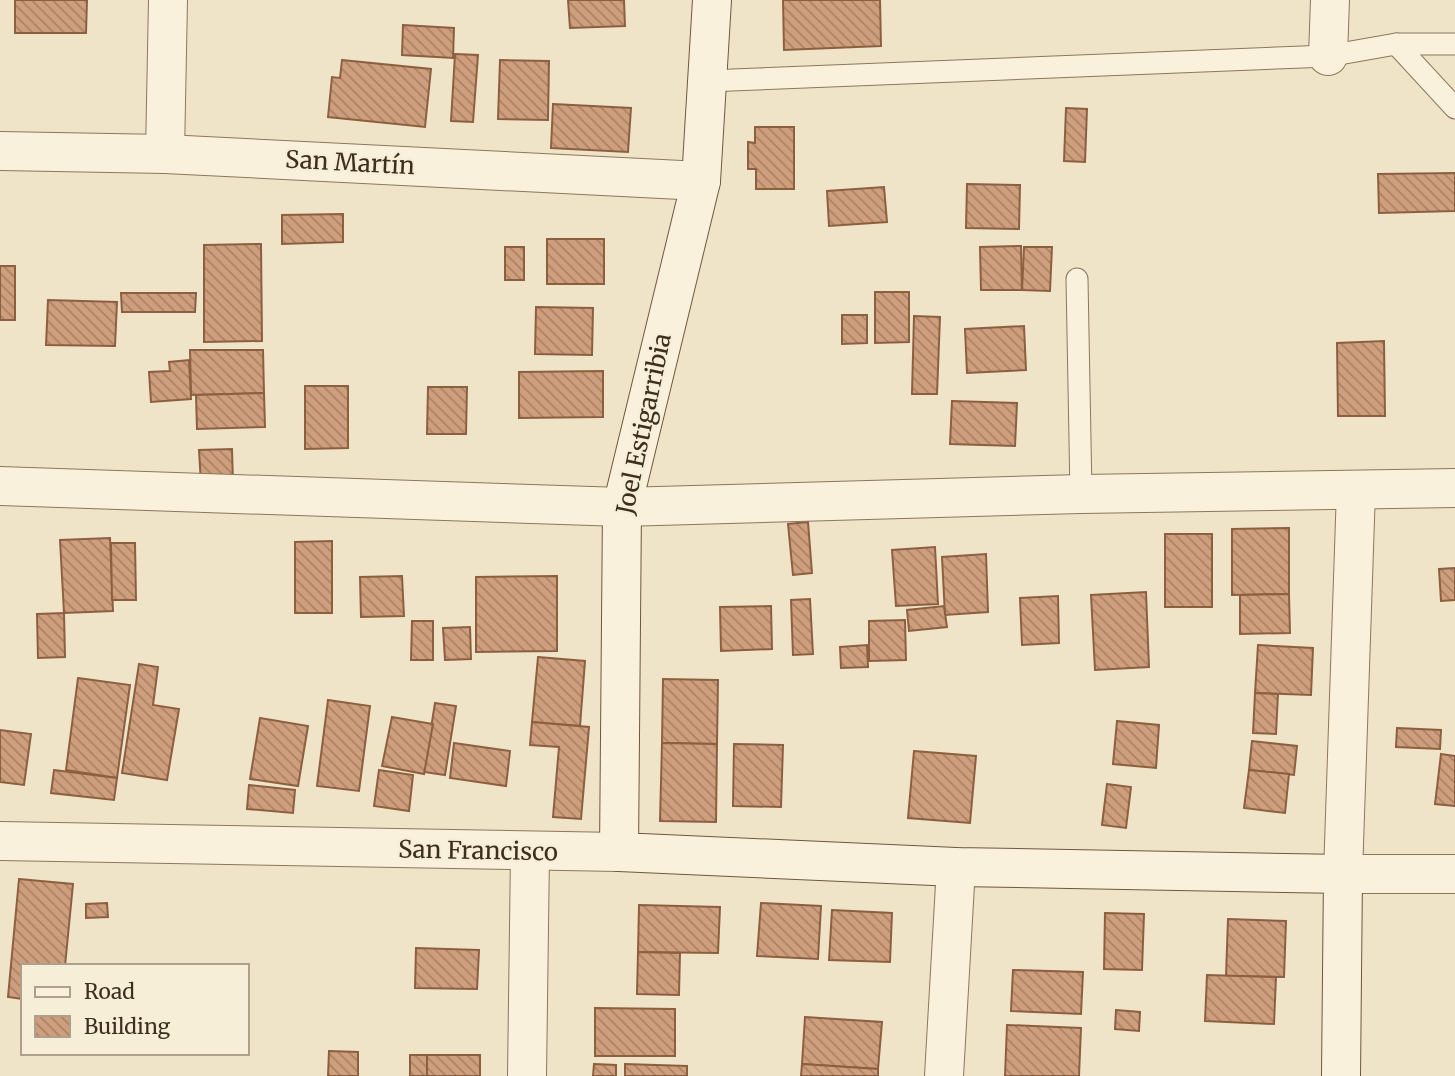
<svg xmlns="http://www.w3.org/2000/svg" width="1455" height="1076" font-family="Merriweather,serif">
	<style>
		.building { fill: url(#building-back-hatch); stroke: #8d5f41; stroke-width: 2 }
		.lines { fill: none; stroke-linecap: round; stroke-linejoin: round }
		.lane-casing { stroke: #8d765c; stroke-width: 23 }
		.street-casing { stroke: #8d765c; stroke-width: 40 }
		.secondary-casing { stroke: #6f573f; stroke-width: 40 }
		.lane { stroke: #faf1dc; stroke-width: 21 }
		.street { stroke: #faf1dc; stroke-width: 38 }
		.secondary { stroke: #faf1dc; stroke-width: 38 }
		.labels { text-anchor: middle; stroke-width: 5; stroke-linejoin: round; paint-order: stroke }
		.street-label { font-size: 24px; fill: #3d2e20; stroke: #f7eed8 }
	</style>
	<defs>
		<pattern id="building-back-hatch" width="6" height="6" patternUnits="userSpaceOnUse" patternTransform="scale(1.75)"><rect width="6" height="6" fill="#cf9f7d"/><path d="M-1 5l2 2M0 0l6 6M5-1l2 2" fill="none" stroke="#a98266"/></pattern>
	</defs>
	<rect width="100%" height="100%" fill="#f0e4c8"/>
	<g class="building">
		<polygon points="15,0 87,0 86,33 15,33"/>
		<polygon points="568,0 624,0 625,26 570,28"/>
		<polygon points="783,0 880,0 881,46 784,50"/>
		<polygon points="403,25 454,28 453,58 402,55"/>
		<polygon points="455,54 478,55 473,122 451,121"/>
		<polygon points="342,60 431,69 425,127 328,117 332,77 340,78"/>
		<polygon points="500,60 549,61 548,120 498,119"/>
		<polygon points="553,104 631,108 628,152 551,148"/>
		<polygon points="1066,108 1087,109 1085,162 1064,161"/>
		<polygon points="755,127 794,127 794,189 756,189 756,169 748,169 748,142 755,143"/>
		<polygon points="1455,173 1455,211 1379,213 1378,174"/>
		<polygon points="967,184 1020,185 1019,229 966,228"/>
		<polygon points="884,187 887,222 829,226 827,191"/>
		<polygon points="343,214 343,242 282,244 282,215"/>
		<rect x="547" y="239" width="57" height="45"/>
		<polygon points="261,244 262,341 204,342 204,245"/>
		<polygon points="1021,246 1022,290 981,290 980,247"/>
		<rect x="505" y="247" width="19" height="33"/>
		<polygon points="1024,247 1052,247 1050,291 1022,290"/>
		<rect x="0" y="266" width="15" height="54"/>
		<polygon points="875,292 909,292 909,342 875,343"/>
		<polygon points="121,293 196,293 195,312 122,312"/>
		<polygon points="48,300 117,302 115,346 46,345"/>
		<polygon points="536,307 593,308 592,355 535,354"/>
		<polygon points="842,315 867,315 867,343 842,344"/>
		<polygon points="914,316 940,317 937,394 912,394"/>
		<polygon points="1024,326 1026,370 967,373 965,329"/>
		<polygon points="1384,341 1385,416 1338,416 1337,343"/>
		<polygon points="190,350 263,350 264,393 191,395"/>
		<polygon points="189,360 191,399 151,402 149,372 170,371 169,362"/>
		<polygon points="603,371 603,417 519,418 519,372"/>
		<polygon points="305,386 348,386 348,448 305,449"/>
		<polygon points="428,387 467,387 466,434 427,434"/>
		<polygon points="264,393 265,427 197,429 196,395"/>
		<polygon points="952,401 1017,403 1015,446 950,444"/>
		<polygon points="232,449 233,483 201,484 199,450"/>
		<polygon points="808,522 812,573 793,575 788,524"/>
		<polygon points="1289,528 1289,594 1232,595 1232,529"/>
		<rect x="1165" y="534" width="47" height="73"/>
		<polygon points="110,538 113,611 64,613 60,540"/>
		<polygon points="332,541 332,613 295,613 295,542"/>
		<polygon points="111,543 135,543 136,600 112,600"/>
		<polygon points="935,547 938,604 896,606 892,550"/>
		<polygon points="986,554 988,612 945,615 942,557"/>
		<polygon points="1455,568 1455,600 1441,601 1439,569"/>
		<polygon points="402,576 404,616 361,617 360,577"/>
		<polygon points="557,576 557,651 476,652 476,577"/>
		<polygon points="1146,592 1149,667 1095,670 1091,595"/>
		<polygon points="1289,594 1290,633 1240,634 1240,595"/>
		<polygon points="1058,596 1059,643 1022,645 1020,598"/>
		<polygon points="810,599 813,654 793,655 791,600"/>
		<polygon points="771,606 772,649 721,651 720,607"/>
		<polygon points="944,606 947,627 909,631 907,610"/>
		<polygon points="64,613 65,657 38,658 37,614"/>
		<polygon points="905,620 906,660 869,661 869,621"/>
		<polygon points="412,621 433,621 433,660 411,660"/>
		<polygon points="470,627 471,659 445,660 443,628"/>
		<polygon points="867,645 868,667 841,668 840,647"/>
		<polygon points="1258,645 1313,648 1311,695 1255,693"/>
		<polygon points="538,657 585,661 580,726 532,722"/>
		<polygon points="139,664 158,667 153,705 179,709 167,780 122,773"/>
		<polygon points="78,678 130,685 117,778 66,770"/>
		<polygon points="663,679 718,680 717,744 662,743"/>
		<polygon points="1255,693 1278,694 1276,734 1253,733"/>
		<polygon points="328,700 370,706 359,791 317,786"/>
		<polygon points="435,703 456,706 445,775 424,772"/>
		<polygon points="392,717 433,724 424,774 382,766"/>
		<polygon points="260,718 308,726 298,786 250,779"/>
		<polygon points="1117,721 1159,725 1156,768 1113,764"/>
		<polygon points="532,722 589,727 581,819 553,817 559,747 530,745"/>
		<polygon points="1397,728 1441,730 1440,749 1396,747"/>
		<polygon points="0,730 31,734 24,785 0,782"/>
		<polygon points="1252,741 1297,746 1294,775 1249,770"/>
		<polygon points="454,743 510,751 506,786 450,778"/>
		<polygon points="662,743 717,744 716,822 660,821"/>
		<polygon points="734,744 783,745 781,807 733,806"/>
		<polygon points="914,751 976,756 970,823 908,818"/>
		<polygon points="1441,754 1455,756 1455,806 1435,804"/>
		<polygon points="54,770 117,778 114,800 51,793"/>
		<polygon points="379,770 413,775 409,811 374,806"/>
		<polygon points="1249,770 1289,774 1285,813 1244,808"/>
		<polygon points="1107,784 1131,787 1126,828 1102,825"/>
		<polygon points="249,785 295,790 293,813 247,809"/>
		<polygon points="19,879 73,884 65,966 23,966 23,999 8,997"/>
		<polygon points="107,903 108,917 86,918 86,904"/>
		<polygon points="761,903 821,906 818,959 757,956"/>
		<polygon points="639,905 720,907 718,953 638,952"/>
		<polygon points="832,910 892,913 890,962 829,960"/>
		<polygon points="1105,913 1144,914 1142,970 1104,969"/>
		<polygon points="1228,919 1286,921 1284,977 1226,976"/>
		<polygon points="416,948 479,950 477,989 415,988"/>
		<polygon points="638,952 680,953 679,995 637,994"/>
		<polygon points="1013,970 1083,972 1081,1014 1011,1011"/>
		<polygon points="1207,975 1276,977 1274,1024 1205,1021"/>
		<polygon points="595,1008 675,1009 675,1056 595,1056"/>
		<polygon points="1116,1010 1140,1012 1139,1031 1115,1029"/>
		<polygon points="805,1017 882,1022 878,1069 802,1064"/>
		<polygon points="1007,1025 1081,1028 1079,1076 1005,1076"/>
		<polygon points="329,1051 358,1052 358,1076 328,1076"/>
		<rect x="410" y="1055" width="17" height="21"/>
		<rect x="427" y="1055" width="53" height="21"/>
		<polygon points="594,1064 616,1065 616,1076 593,1076"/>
		<polygon points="625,1064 687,1066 687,1076 625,1076"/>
		<polygon points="802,1064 878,1069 878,1076 801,1076"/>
	</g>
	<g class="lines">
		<defs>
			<g id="lane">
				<polyline points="1396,44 1455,108"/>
				<polyline points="707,81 1328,56 1396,44 1455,44"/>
				<polyline points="1077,279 1081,494"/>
			</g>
			<g id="street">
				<polyline points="1328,56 1330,0"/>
				<polyline points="0,151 165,154 701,181"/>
				<polyline points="165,154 168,0"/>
				<polyline points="0,486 622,507 1081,494 1455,488"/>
				<polyline points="1356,490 1343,874 1455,874"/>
				<polyline points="0,841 619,852"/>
				<polyline points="527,1076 530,853"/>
				<polyline points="944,1076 956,867"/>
			</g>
			<polyline id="secondary" points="712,0 701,181 622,507 619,852 956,867 1343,874 1341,1076"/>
		</defs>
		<use href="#lane" class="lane-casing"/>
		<use href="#street" class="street-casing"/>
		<use href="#secondary" class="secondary-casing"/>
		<use href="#lane" class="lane"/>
		<use href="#street" class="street"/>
		<use href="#secondary" class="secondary"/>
	</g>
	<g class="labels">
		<g class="street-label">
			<text transform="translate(350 163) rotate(3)" y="8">San Martín</text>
			<text transform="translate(644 424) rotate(-78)" y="8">Joel Estigarribia</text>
			<text transform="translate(478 851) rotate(1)" y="8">San Francisco</text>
		</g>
	</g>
	<rect x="21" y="964" width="228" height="91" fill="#f7eed8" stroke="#ada18e" stroke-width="2"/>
	<rect x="35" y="987" width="35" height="10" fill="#faf1dc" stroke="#ada18e" stroke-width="2"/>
	<text x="84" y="999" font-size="21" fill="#3d2e20">Road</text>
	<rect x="35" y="1016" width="35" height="21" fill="url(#building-back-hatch)" stroke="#ada18e" stroke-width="2"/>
	<text x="84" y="1034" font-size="21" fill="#3d2e20">Building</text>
</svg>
